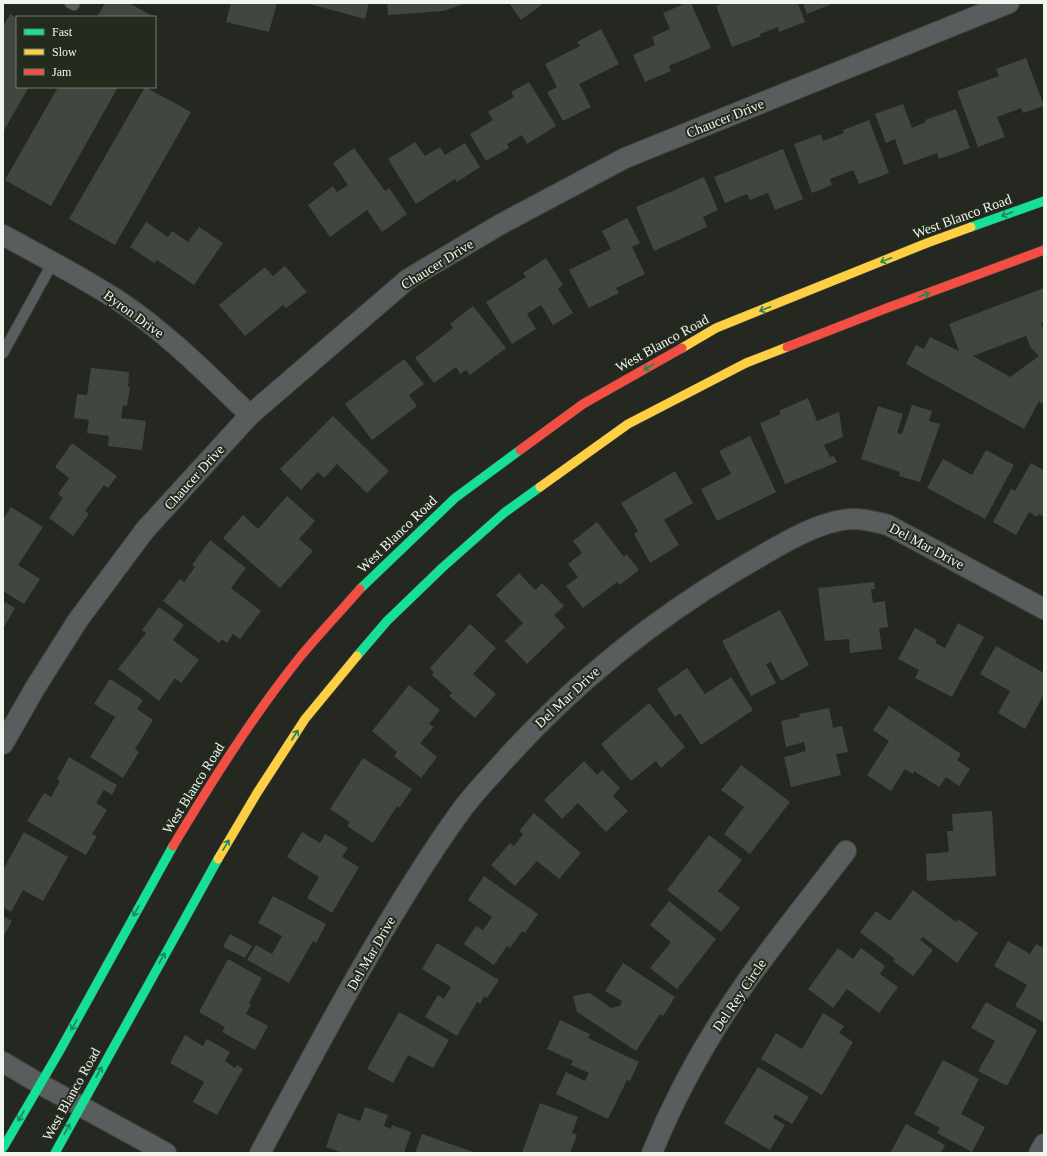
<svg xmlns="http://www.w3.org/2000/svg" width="1047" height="1156" font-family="'Times New Roman',serif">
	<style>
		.building { fill: #414640; fill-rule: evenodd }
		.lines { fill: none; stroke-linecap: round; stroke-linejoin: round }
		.lane-casing { stroke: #41443e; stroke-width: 12 }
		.street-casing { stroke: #41443e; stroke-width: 22 }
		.fast-casing { stroke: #41443e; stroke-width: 10 }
		.slow-casing { stroke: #41443e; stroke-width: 10 }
		.jam-casing { stroke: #41443e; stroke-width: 10 }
		.lane { stroke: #5a5d5d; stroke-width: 10 }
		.street { stroke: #5a5d5d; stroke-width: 20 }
		.fast { stroke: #16e098; stroke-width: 9 }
		.slow { stroke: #ffcf43; stroke-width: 9 }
		.jam { stroke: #f24e42; stroke-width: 9 }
		.oneway { stroke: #1c865b }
		.labels { text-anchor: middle; stroke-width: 4; stroke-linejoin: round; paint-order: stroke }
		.street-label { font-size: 14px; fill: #f0f6ed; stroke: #232b1e }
	</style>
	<rect width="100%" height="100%" fill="#242821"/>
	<g class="building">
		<polygon points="105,3 129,3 154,17 97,17"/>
		<polygon points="231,3 277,3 269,32 226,22"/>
		<polygon points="306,3 369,3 365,19"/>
		<polygon points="387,3 467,3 443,11 388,15"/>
		<polygon points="509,3 544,3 521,20"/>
		<polygon points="686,3 691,3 711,48 669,66 671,71 645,82 633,55 655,45 652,37 670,29 663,13"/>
		<polygon points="724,3 798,3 805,22 779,32 778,27 760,34 761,36 732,47 716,6"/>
		<polygon points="803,3 834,3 807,14"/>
		<polygon points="10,14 17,18 17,87 29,87 3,132 3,27"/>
		<polygon points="601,29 619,64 579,84 591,107 563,121 547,92 557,87 545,64 580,46 577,42"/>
		<polygon points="1026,58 1044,106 1023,113 1021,108 997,117 1005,137 978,147 957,91 999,76 996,69"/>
		<polygon points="529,82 556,126 527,144 522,135 507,144 509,148 486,161 470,134 493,120 488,112 514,97 511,92"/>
		<polygon points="58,87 118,87 51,206 5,180"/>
		<polygon points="145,87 191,112 115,245 69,219"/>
		<polygon points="903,104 912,128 926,122 925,120 956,109 970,148 939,159 937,153 904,165 895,139 886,143 875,114"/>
		<polygon points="869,120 889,173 859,184 853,170 830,179 832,185 812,193 794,144 821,134 823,141 844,133 843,130"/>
		<polygon points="415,142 425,156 440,147 445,155 465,143 480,167 457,182 455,179 416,204 388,159"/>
		<polygon points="354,148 385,191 389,188 407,214 382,232 367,210 330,237 308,205 333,186 337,192 348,185 333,163"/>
		<polygon points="783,149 803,199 775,210 768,193 750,200 747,194 725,203 714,177"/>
		<polygon points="704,177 718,210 703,217 707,227 654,251 636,207"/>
		<polygon points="627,218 640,243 632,247 645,274 616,288 619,293 589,308 569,270 611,249 602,231"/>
		<polygon points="146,222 168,237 172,231 188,242 199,227 223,243 194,285 157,260 154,263 130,247"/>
		<polygon points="546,258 563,285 558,289 573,313 553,325 541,305 527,314 536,329 512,344 486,302 526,277 523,273"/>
		<polygon points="285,266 307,292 286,308 283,305 245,336 219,305 265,267 273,276"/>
		<path d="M1044,288V323H1041L1044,331V402L1041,404L1039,401L1024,429L906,364L916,345L924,349L930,337L959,351L949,324ZM1026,336L1031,348L1039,356L1010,377L973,356Z"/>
		<polygon points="473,306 506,348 470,375 466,370 460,374 456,367 434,383 415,358 453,328 450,324"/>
		<polygon points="404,359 424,384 409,395 417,406 372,440 345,404"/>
		<polygon points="91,368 129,372 128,387 130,387 127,406 123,405 121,418 146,421 142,450 108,446 109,436 87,433 89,420 74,418 77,394 87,395"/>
		<polygon points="808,398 817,421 839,412 843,437 824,445 830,457 834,456 837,462 785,484 760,423 781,414 779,411"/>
		<polygon points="912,405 932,411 929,421 940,424 920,482 899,476 900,472 861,459 878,406 903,414 897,433 902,434"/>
		<polygon points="333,416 389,471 367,493 337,464 324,478 318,472 301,490 280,469"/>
		<polygon points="750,436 776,492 717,521 701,489 731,474 719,451"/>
		<polygon points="72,443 117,476 108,488 104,485 85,511 89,514 73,536 49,518 63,498 58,494 69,478 55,467"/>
		<polygon points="986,450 1014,465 985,519 927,488 943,459 972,475"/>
		<polygon points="1031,463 1044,470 1044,517 1039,514 1037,517 1029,512 1016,535 993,522 1011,489 1015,491"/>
		<polygon points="675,471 693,503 664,520 679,545 650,563 634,534 638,531 621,503"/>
		<polygon points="287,496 315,521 299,539 313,551 280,588 223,538 243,515 258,529"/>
		<polygon points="11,507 43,527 18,565 40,579 24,604 3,591 3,520"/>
		<polygon points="597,522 624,557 626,554 639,570 620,585 617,582 583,608 566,586 578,577 568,564 582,553 573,541"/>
		<polygon points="210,540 246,568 231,588 261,611 240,639 233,634 227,643 222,639 219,643 163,601 180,579 184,582 195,567 192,565"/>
		<polygon points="519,573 535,590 542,583 564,606 554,615 565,627 527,664 505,641 523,623 496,595"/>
		<polygon points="874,582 875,589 871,589 873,603 885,601 888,627 879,628 882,649 850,653 849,639 825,641 818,588"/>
		<polygon points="3,601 15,608 3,629"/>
		<polygon points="159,607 184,625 173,640 199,660 181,683 175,678 159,701 118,669 146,633 142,630"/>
		<polygon points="780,610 809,665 781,681 771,662 766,664 776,683 751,696 722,641"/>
		<polygon points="958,623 984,637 952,697 915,678 919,670 898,659 915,628 937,640 935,643 945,648"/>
		<polygon points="470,624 496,648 473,674 496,694 475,718 449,696 452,693 432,675 434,672 430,668"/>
		<polygon points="996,646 1044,673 1044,694 1025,729 998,713 1010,691 980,674"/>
		<polygon points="687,668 705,694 731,677 753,710 701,745 680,713 675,717 657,689"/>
		<polygon points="110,679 143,700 137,709 153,720 135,749 139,752 123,778 90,757 115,717 94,704"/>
		<polygon points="409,685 440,710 429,724 434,727 420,743 437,757 421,778 394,756 397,752 372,731"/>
		<polygon points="649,703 685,747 661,768 656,761 631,781 601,744"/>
		<polygon points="889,706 961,754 957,760 970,769 959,786 946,777 939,787 914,771 913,774 905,769 891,791 867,775 889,741 873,730"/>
		<polygon points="829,708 833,728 842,726 848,752 836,754 841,775 791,787 784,757 806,751 804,742 786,747 781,721 800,717 799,714"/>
		<polygon points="69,757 117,785 112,795 104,790 96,803 107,810 92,834 97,836 86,855 27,821 44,793 51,797 60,781 57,779"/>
		<polygon points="363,758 412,789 399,808 397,806 373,843 347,826 350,822 330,809"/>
		<polygon points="584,761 597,775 602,770 620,788 613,796 628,811 606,832 578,803 562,819 544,800"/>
		<polygon points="741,765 790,802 750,854 724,834 744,807 721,790"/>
		<polygon points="992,811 996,876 927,881 926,854 949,852 947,831 953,831 952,814"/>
		<polygon points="534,813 581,853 559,879 537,861 515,886 491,865 510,843 514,846 523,834 519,831"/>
		<polygon points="24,832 68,857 43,901 23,890 11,912 3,907 3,870"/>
		<polygon points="302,832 320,843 325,834 348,848 342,857 359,867 332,913 307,898 319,877 287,857"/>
		<polygon points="709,835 742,860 718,891 740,908 721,932 667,890"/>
		<polygon points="484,876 538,914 525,933 522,931 510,948 507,946 494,965 464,944 476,926 483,930 492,917 468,900"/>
		<polygon points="913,890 956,922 958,919 978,933 957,963 923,937 920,940 933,950 913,976 893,961 895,959 860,932 876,911 890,921"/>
		<polygon points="273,896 326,924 316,943 313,941 289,983 247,960 256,945 272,954 282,936 258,923"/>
		<polygon points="669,901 716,939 677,989 650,968 671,942 650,925"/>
		<polygon points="3,916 12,921 3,937"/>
		<polygon points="230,934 252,946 245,958 223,947"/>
		<polygon points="1008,941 1030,954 1036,944 1044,948 1043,1022 1015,1006 1027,985 994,966"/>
		<polygon points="437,943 499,980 487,998 484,996 480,1004 477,1002 457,1036 425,1017 438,995 444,999 451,987 422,969"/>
		<polygon points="838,948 853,959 861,948 885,966 880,974 898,987 879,1013 847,989 833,1008 808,989"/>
		<polygon points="228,959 262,978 249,1003 251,1004 246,1014 268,1026 255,1050 222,1032 225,1027 199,1012"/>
		<polygon points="623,963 675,997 663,1016 660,1014 636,1051 577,1012 573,996 590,993 611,1008 620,1006 622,1001 605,991"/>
		<polygon points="986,1002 1037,1030 1007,1086 978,1071 995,1041 971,1028"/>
		<polygon points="399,1012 449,1040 433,1068 408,1055 393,1083 367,1069"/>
		<polygon points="823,1013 844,1026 839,1033 853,1042 822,1095 761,1059 776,1033 802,1049"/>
		<polygon points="560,1020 590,1034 588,1038 639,1062 630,1081 627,1080 608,1119 556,1094 566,1072 585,1081 589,1073 571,1065 573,1061 547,1049"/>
		<polygon points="185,1035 203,1046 207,1039 230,1052 225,1061 235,1068 237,1065 243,1069 217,1115 193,1102 204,1082 170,1063"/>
		<polygon points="943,1060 979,1079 961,1114 985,1127 972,1152 937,1133 940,1128 914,1114"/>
		<polygon points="758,1067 809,1097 792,1124 775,1114 773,1118 785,1125 770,1150 724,1123"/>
		<polygon points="540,1103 578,1117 572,1133 577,1135 570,1153 522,1153"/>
		<polygon points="365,1107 388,1115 384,1126 391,1129 392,1125 411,1132 404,1153 343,1153 326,1147 338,1113 360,1121"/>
		<polygon points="906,1124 945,1145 941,1153 890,1153"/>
		<polygon points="422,1134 476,1153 415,1153"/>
	</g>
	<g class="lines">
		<defs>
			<g id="lane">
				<polyline points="70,3 74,5"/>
				<polyline points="3,353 53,262"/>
			</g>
			<g id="street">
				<path d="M3,235C43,257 84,278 122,303C169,335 209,376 250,415"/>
				<polyline points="3,744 35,688 78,620 145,530 250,415 408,279 501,224 625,158 1009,3"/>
				<polyline points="3,1062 40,1084 166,1153"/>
				<path d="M260,1153C305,1070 349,986 399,905C418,874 437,844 458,815C471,796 488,779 503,762C572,685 648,623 737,570C769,552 814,521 851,519C863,518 876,522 888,525L1044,609"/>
				<path d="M652,1153C677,1091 710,1033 749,978C780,935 814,893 846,851"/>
				<polyline points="1039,1153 1044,1144"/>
			</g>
			<g id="fast">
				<polyline points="971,227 1044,201"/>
				<polyline points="360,589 455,498 520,450"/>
				<polyline points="357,656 387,621 443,567 504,513 540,487"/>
				<polyline points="3,1148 59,1052 173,846"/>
				<polyline points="55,1153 218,859"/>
			</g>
			<g id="slow">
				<polyline points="682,348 716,328 927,243 971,227"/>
				<polyline points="540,487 628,424 746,363 787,347"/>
				<polyline points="218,859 257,793 305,719 357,656"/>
			</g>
			<g id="jam">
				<polyline points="787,347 887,308 1044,250"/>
				<polyline points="520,450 583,404 682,348"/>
				<path d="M173,846C212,781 252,717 300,657C319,634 340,612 360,589"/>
			</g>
		</defs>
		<use href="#lane" class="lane-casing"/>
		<use href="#street" class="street-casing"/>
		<use href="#fast" class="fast-casing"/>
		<use href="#slow" class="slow-casing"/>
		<use href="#jam" class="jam-casing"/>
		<use href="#lane" class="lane"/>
		<use href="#street" class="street"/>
		<use href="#fast" class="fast"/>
		<use href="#slow" class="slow"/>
		<use href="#jam" class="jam"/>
	</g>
	<defs><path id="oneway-shaft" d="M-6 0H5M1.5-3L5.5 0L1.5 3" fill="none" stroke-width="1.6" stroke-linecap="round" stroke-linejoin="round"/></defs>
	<g class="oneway">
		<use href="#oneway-shaft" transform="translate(1007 214) rotate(160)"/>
		<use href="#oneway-shaft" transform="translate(886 260) rotate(158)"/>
		<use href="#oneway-shaft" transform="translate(924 295) rotate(-20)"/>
		<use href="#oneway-shaft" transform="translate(765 309) rotate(158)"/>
		<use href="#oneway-shaft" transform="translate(649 367) rotate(150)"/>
		<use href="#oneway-shaft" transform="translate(295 735) rotate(-57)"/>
		<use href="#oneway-shaft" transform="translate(226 845) rotate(-59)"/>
		<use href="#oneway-shaft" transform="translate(136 911) rotate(119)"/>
		<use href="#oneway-shaft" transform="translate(162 958) rotate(-61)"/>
		<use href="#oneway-shaft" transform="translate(74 1025) rotate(119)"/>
		<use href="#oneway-shaft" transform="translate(99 1072) rotate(-61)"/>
		<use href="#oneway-shaft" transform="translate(21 1116) rotate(120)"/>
		<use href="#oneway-shaft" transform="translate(67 1129) rotate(-62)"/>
	</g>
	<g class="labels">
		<g class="street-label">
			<text transform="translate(725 118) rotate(-22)" y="5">Chaucer Drive</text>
			<text transform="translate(962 216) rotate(-20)" y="5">West Blanco Road</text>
			<text transform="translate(437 264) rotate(-32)" y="5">Chaucer Drive</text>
			<text transform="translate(134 314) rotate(36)" y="5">Byron Drive</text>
			<text transform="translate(662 343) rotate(-29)" y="5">West Blanco Road</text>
			<text transform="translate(194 477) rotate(-48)" y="5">Chaucer Drive</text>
			<text transform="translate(397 534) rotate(-44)" y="5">West Blanco Road</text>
			<text transform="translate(927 546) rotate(28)" y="5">Del Mar Drive</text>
			<text transform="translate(567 697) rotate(-43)" y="5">Del Mar Drive</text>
			<text transform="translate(193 788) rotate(-58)" y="5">West Blanco Road</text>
			<text transform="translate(371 953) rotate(-60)" y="5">Del Mar Drive</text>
			<text transform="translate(739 995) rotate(-56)" y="5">Del Rey Circle</text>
			<text transform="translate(71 1094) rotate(-61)" y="5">West Blanco Road</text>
		</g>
	</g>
	<rect width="1047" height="1156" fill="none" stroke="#f0f6ed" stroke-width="8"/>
	<rect x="16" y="16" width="140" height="72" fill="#232b1e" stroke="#757c71"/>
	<rect x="24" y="29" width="20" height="6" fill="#16e098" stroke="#757c71"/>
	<text x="52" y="36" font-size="12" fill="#f0f6ed">Fast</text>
	<rect x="24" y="49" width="20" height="6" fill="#ffcf43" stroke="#757c71"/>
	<text x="52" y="56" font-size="12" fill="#f0f6ed">Slow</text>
	<rect x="24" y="69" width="20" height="6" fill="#f24e42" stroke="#757c71"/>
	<text x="52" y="76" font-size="12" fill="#f0f6ed">Jam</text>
</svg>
